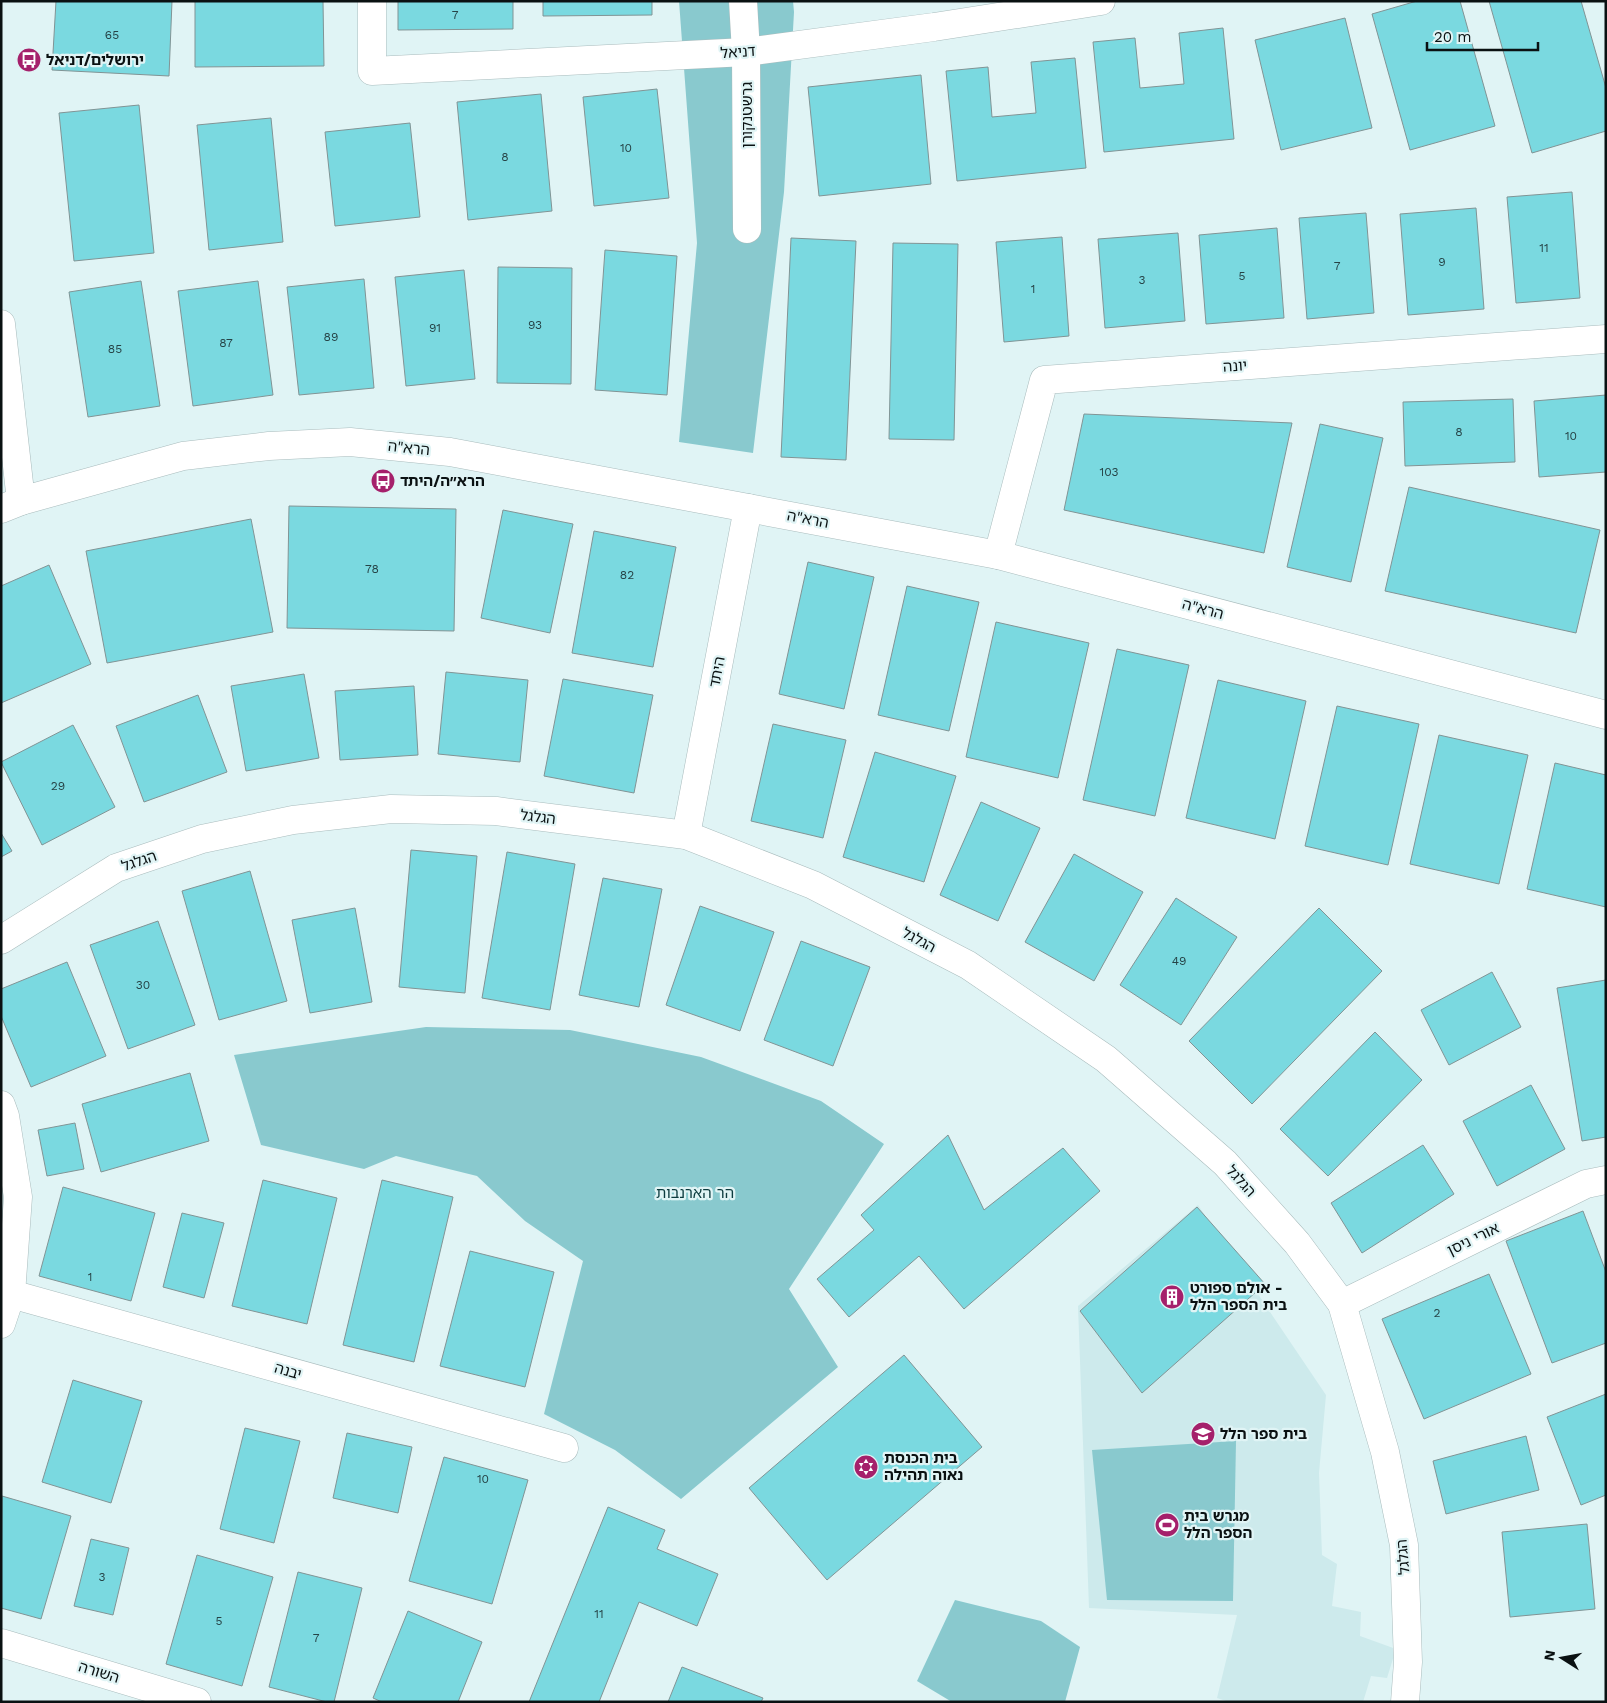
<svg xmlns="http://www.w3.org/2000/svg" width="1607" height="1703" font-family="'Work Sans','Noto Sans Hebrew',sans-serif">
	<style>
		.built { fill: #cdeaec }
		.green { fill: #89c9ce }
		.building { fill: #7ad9e0; stroke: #819495 }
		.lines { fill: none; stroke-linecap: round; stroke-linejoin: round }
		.street-casing { stroke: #a9bcbd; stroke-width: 29 }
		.secondary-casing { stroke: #a9bcbd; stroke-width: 29 }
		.street { stroke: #fff; stroke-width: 28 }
		.secondary { stroke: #fff; stroke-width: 28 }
		.labels { text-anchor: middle; stroke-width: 4.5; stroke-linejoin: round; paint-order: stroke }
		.number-label { font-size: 12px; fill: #264346 }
		.street-label { font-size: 15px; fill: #0a1112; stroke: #e0f4f5 }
		.poi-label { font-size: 15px; font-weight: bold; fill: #0a1112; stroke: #e0f4f5; text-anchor: start }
		.park-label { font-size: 15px; fill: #0c3b3e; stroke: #e0f4f5 }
	</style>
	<rect width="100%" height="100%" fill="#e0f4f5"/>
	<polygon class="built" points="1198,1205 1326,1395 1319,1473 1322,1555 1337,1564 1332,1606 1361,1612 1360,1636 1396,1649 1387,1678 1371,1676 1363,1702 1229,1702 1217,1698 1237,1615 1089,1608 1078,1306"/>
	<g class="green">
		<polygon points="679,1 793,1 794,12 784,192 753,453 679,442 697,243"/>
		<polygon points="426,1027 570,1030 701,1057 821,1101 884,1144 789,1289 838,1367 681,1499 615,1450 544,1414 583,1261 525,1221 477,1176 396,1156 364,1169 261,1145 234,1055"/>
		<polygon points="1236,1441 1233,1601 1107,1600 1092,1450"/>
		<polygon points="955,1600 1041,1621 1080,1647 1065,1702 952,1702 917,1681"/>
	</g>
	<g class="building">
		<polygon points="56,1 172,1 169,76 52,70"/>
		<polygon points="195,1 323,1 324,66 195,67"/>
		<polygon points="398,1 513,1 513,29 398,30"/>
		<polygon points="543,1 652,1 652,15 543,16"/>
		<polygon points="1417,1 1460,1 1495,126 1410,150 1372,14"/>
		<polygon points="1489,1 1581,1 1606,88 1606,131 1532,153"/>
		<polygon points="1345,18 1372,128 1281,150 1255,40"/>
		<polygon points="1223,28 1234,139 1104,152 1093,42 1135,38 1140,88 1184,84 1179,33"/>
		<polygon points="1075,58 1086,168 957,181 946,71 988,67 992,117 1036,113 1031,62"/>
		<polygon points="921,75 931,184 819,196 808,87"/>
		<polygon points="657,89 669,198 594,206 583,97"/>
		<polygon points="541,94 552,211 468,220 457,102"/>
		<polygon points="139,105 154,253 74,261 59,113"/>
		<polygon points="271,118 283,242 209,250 197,125"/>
		<polygon points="410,123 420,217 335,226 325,132"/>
		<polygon points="1572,192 1580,298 1516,303 1507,197"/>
		<polygon points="1476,208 1484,309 1408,315 1400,214"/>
		<polygon points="1366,213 1374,313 1307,319 1299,218"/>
		<polygon points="1277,228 1284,318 1206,324 1199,235"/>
		<polygon points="1178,233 1185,321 1105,328 1098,239"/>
		<polygon points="1062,237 1069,336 1004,342 996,242"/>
		<polygon points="791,238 856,241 846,460 781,457"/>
		<polygon points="893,243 958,244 954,440 889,439"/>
		<polygon points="605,250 677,256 667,395 595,390"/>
		<polygon points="498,267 572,268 571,384 497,383"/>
		<polygon points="464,270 475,379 406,386 395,277"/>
		<polygon points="364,279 374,388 299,395 287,287"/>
		<polygon points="141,281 160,406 88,417 69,292"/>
		<polygon points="258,281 273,395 193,406 178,291"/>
		<polygon points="1606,395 1606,472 1539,477 1534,401"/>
		<polygon points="1513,399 1515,462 1405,466 1403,402"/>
		<polygon points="1084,414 1292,423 1264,553 1064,510"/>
		<polygon points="1320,424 1383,438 1351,582 1287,567"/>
		<polygon points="1409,487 1600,530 1576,633 1385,591"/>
		<polygon points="289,506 456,509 454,631 287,628"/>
		<polygon points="503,510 573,524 550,633 481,618"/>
		<polygon points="251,519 273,632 107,663 86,551"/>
		<polygon points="594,531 676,547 653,667 572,653"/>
		<polygon points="808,562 874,577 844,709 779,694"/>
		<polygon points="49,565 91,664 1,703 1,586"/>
		<polygon points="907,586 979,602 949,731 878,715"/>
		<polygon points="996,622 1089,643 1058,778 966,757"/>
		<polygon points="1117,649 1189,665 1155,816 1083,800"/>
		<polygon points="446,672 528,680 520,762 438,754"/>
		<polygon points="304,674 319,758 246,771 231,686"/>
		<polygon points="563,679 653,695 634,793 544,776"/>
		<polygon points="1218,680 1306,701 1275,839 1186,818"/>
		<polygon points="414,686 418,755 340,760 335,691"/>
		<polygon points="198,695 227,772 144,802 116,726"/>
		<polygon points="1337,706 1419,724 1388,865 1305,846"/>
		<polygon points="773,724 846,740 823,838 751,821"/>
		<polygon points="73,725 115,807 42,845 1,762"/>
		<polygon points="1439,735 1528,755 1499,884 1410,864"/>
		<polygon points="875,752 956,776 924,882 843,857"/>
		<polygon points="1555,763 1606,775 1606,907 1527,889"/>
		<polygon points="981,802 1040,828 998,921 940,895"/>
		<polygon points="1,833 12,851 1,857"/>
		<polygon points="411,850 477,856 465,993 399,987"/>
		<polygon points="507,852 575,864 550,1010 482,998"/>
		<polygon points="1074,854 1143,892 1094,981 1025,942"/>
		<polygon points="250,871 287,1001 219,1020 182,891"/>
		<polygon points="603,878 662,889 639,1007 579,995"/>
		<polygon points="1176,898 1237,937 1181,1025 1120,985"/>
		<polygon points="700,906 774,932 740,1031 666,1005"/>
		<polygon points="355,908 372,1002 310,1013 292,920"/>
		<polygon points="1319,908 1382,971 1252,1104 1189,1041"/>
		<polygon points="158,921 195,1025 128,1049 90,945"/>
		<polygon points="801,941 870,967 833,1066 764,1040"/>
		<polygon points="67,962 106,1056 31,1087 1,1016 1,989"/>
		<polygon points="1492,972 1521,1027 1449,1065 1421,1010"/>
		<polygon points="1606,980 1606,1137 1582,1141 1557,988"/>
		<polygon points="1375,1032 1422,1080 1328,1176 1280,1129"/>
		<polygon points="190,1073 209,1141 101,1172 82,1104"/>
		<polygon points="1531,1085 1565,1149 1497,1186 1463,1121"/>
		<polygon points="75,1123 84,1169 47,1176 38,1130"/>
		<polygon points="948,1135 984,1210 1063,1148 1100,1191 964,1309 919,1256 849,1317 817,1279 874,1230 861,1215"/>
		<polygon points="1423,1145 1454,1194 1362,1253 1331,1203"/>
		<polygon points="263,1180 337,1198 307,1324 232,1306"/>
		<polygon points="382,1180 453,1197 414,1362 343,1345"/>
		<polygon points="63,1187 155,1213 131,1301 39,1276"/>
		<polygon points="1197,1207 1265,1284 1142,1393 1080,1311"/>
		<polygon points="1583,1211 1606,1272 1606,1343 1552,1363 1506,1241"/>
		<polygon points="182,1213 224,1223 204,1298 163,1287"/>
		<polygon points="470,1251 554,1272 525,1387 440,1366"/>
		<polygon points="1489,1274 1531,1374 1424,1419 1382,1319"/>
		<polygon points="904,1355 982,1447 827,1580 749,1488"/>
		<polygon points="73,1380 142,1401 111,1503 42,1482"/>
		<polygon points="1606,1394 1606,1495 1581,1505 1547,1417"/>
		<polygon points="245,1428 300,1441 274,1543 220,1529"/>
		<polygon points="347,1433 412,1447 398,1513 333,1498"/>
		<polygon points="1526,1436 1539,1490 1446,1514 1433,1461"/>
		<polygon points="444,1457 528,1480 492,1604 409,1581"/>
		<polygon points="2,1496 71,1516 41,1619 1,1608"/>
		<polygon points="608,1507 665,1530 657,1549 718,1574 697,1626 639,1602 599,1702 529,1702"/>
		<polygon points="1587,1524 1595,1609 1510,1617 1502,1532"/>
		<polygon points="91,1539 129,1548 113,1615 74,1606"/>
		<polygon points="197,1555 273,1577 242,1686 166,1664"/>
		<polygon points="298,1572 362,1588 334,1702 327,1702 269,1687"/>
		<polygon points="408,1611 482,1642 458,1702 382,1702 373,1698"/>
		<polygon points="682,1667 763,1698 761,1702 668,1702"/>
	</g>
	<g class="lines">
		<defs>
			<g id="street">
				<polyline points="372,1 372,71 746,52 934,27 1101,1"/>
				<polyline points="743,1 746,52 747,229"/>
				<polyline points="998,555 1044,380 1606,339"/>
				<polyline points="686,835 748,508"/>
				<polyline points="1,940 116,868 202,839 293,820 391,809 496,811 686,835 813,885 968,965 1106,1059 1225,1163 1297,1243 1342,1304 1385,1452 1404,1545 1408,1662 1405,1702"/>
				<polyline points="1,1105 5,1116 18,1197 11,1294 1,1324"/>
				<polyline points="11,1294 564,1448"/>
				<polyline points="1342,1304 1586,1184 1606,1180"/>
				<polyline points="1,1643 197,1702"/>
			</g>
			<g id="secondary">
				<polyline points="1,324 21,501"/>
				<polyline points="1,509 21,501 183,456 269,446 350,442 450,452 998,555 1606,715"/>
			</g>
		</defs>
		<use href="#street" class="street-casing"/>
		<use href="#secondary" class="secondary-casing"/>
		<use href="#street" class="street"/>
		<use href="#secondary" class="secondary"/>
	</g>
	<defs>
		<symbol id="bus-disc" viewBox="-11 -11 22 22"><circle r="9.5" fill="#a5206b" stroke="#e0f4f5"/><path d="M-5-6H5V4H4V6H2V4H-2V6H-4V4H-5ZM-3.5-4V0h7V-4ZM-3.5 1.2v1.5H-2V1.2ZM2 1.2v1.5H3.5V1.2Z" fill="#fff"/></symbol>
		<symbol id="building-disc" viewBox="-11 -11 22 22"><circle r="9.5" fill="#a5206b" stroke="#e0f4f5"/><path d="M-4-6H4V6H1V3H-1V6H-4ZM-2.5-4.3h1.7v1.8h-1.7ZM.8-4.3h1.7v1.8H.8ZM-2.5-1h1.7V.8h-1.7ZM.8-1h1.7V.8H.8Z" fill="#fff"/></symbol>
		<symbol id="school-disc" viewBox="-11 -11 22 22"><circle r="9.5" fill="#a5206b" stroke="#e0f4f5"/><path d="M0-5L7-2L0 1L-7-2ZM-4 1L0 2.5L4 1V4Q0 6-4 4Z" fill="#fff"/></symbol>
		<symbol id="synagogue-disc" viewBox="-11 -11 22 22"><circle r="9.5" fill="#a5206b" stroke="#e0f4f5"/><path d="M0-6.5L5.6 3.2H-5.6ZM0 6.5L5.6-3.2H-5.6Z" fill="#fff"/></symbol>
		<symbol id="stadium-disc" viewBox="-11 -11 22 22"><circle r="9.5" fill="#a5206b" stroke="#e0f4f5"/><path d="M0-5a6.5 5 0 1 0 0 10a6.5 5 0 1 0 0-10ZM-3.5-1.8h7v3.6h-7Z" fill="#fff"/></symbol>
	</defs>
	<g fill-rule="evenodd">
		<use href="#bus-disc" x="15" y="46" width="28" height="28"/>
		<use href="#bus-disc" x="369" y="467" width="28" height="28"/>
		<use href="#building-disc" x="1158" y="1283" width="28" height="28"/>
		<use href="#school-disc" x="1189" y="1420" width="28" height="28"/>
		<use href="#synagogue-disc" x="852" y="1453" width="28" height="28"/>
		<use href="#stadium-disc" x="1153" y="1511" width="28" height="28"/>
	</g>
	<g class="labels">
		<g class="number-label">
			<text x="455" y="19">7</text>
			<text x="112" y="39">65</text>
			<text x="626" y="152">10</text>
			<text x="505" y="161">8</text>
			<text x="1544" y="252">11</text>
			<text x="1442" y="266">9</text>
			<text x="1337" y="270">7</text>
			<text x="1242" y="280">5</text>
			<text x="1142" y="284">3</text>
			<text x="1033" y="293">1</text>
			<text x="535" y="329">93</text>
			<text x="435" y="332">91</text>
			<text x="331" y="341">89</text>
			<text x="226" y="347">87</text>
			<text x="115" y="353">85</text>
			<text x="1459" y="436">8</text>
			<text x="1571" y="440">10</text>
			<text x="1109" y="476">103</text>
			<text x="372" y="573">78</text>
			<text x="627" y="579">82</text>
			<text x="58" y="790">29</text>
			<text x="1179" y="965">49</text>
			<text x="143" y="989">30</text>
			<text x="90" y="1281">1</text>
			<text x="1437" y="1317">2</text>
			<text x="483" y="1483">10</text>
			<text x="102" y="1581">3</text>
			<text x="599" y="1618">11</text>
			<text x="219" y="1625">5</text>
			<text x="316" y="1642">7</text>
		</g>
		<g class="street-label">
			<text transform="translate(738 52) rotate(-4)" y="5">דניאל</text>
			<text transform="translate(747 115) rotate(-90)" y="5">גרשטנקורן</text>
			<text transform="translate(1235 366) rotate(-4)" y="5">יונה</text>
			<text transform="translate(409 448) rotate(6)" y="5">הרא"ה</text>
			<text transform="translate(808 519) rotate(11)" y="5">הרא"ה</text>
			<text transform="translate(1203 609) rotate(15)" y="5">הרא"ה</text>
			<text transform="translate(717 672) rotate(-79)" y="5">היתד</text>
			<text transform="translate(538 817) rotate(7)" y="5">הגלגל</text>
			<text transform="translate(139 861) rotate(-19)" y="5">הגלגל</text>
			<text transform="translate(919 940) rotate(28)" y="5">הגלגל</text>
			<text transform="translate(1241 1181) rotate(48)" y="5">הגלגל</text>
			<text transform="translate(1473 1239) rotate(-26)" y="5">אורי ניסן</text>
			<text transform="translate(288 1371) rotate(16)" y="5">יבנה</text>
			<text transform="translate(1403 1557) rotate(-95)" y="5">הגלגל</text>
			<text transform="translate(99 1672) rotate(17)" y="5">השורה</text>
		</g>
		<g class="poi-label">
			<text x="46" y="65">ירושלים/דניאל</text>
			<text x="400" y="486">הרא״ה/היתד</text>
			<text x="1190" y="1293">אולם ספורט -<tspan x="1190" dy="17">בית הספר הלל</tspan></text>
			<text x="1220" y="1439">בית ספר הלל</text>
			<text x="884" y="1463">בית הכנסת<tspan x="884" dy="17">נאוה תהילה</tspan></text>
			<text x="1184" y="1521">מגרש בית<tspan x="1184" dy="17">הספר הלל</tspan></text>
		</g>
		<g class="park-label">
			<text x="695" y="1198">הר הארנבות</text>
		</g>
	</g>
	<rect width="1607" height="1703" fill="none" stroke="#0a1112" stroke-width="5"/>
	<g transform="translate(1562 1658) rotate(281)" stroke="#e0f4f5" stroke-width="4" paint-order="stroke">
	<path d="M0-4L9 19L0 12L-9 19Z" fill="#0a1112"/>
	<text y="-8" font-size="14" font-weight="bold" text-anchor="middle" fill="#0a1112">N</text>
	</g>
	<path d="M1427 42v8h111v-8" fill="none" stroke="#0a1112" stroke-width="2.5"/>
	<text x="1434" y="42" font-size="15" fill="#0a1112" stroke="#e0f4f5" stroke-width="4" paint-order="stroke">20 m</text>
</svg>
